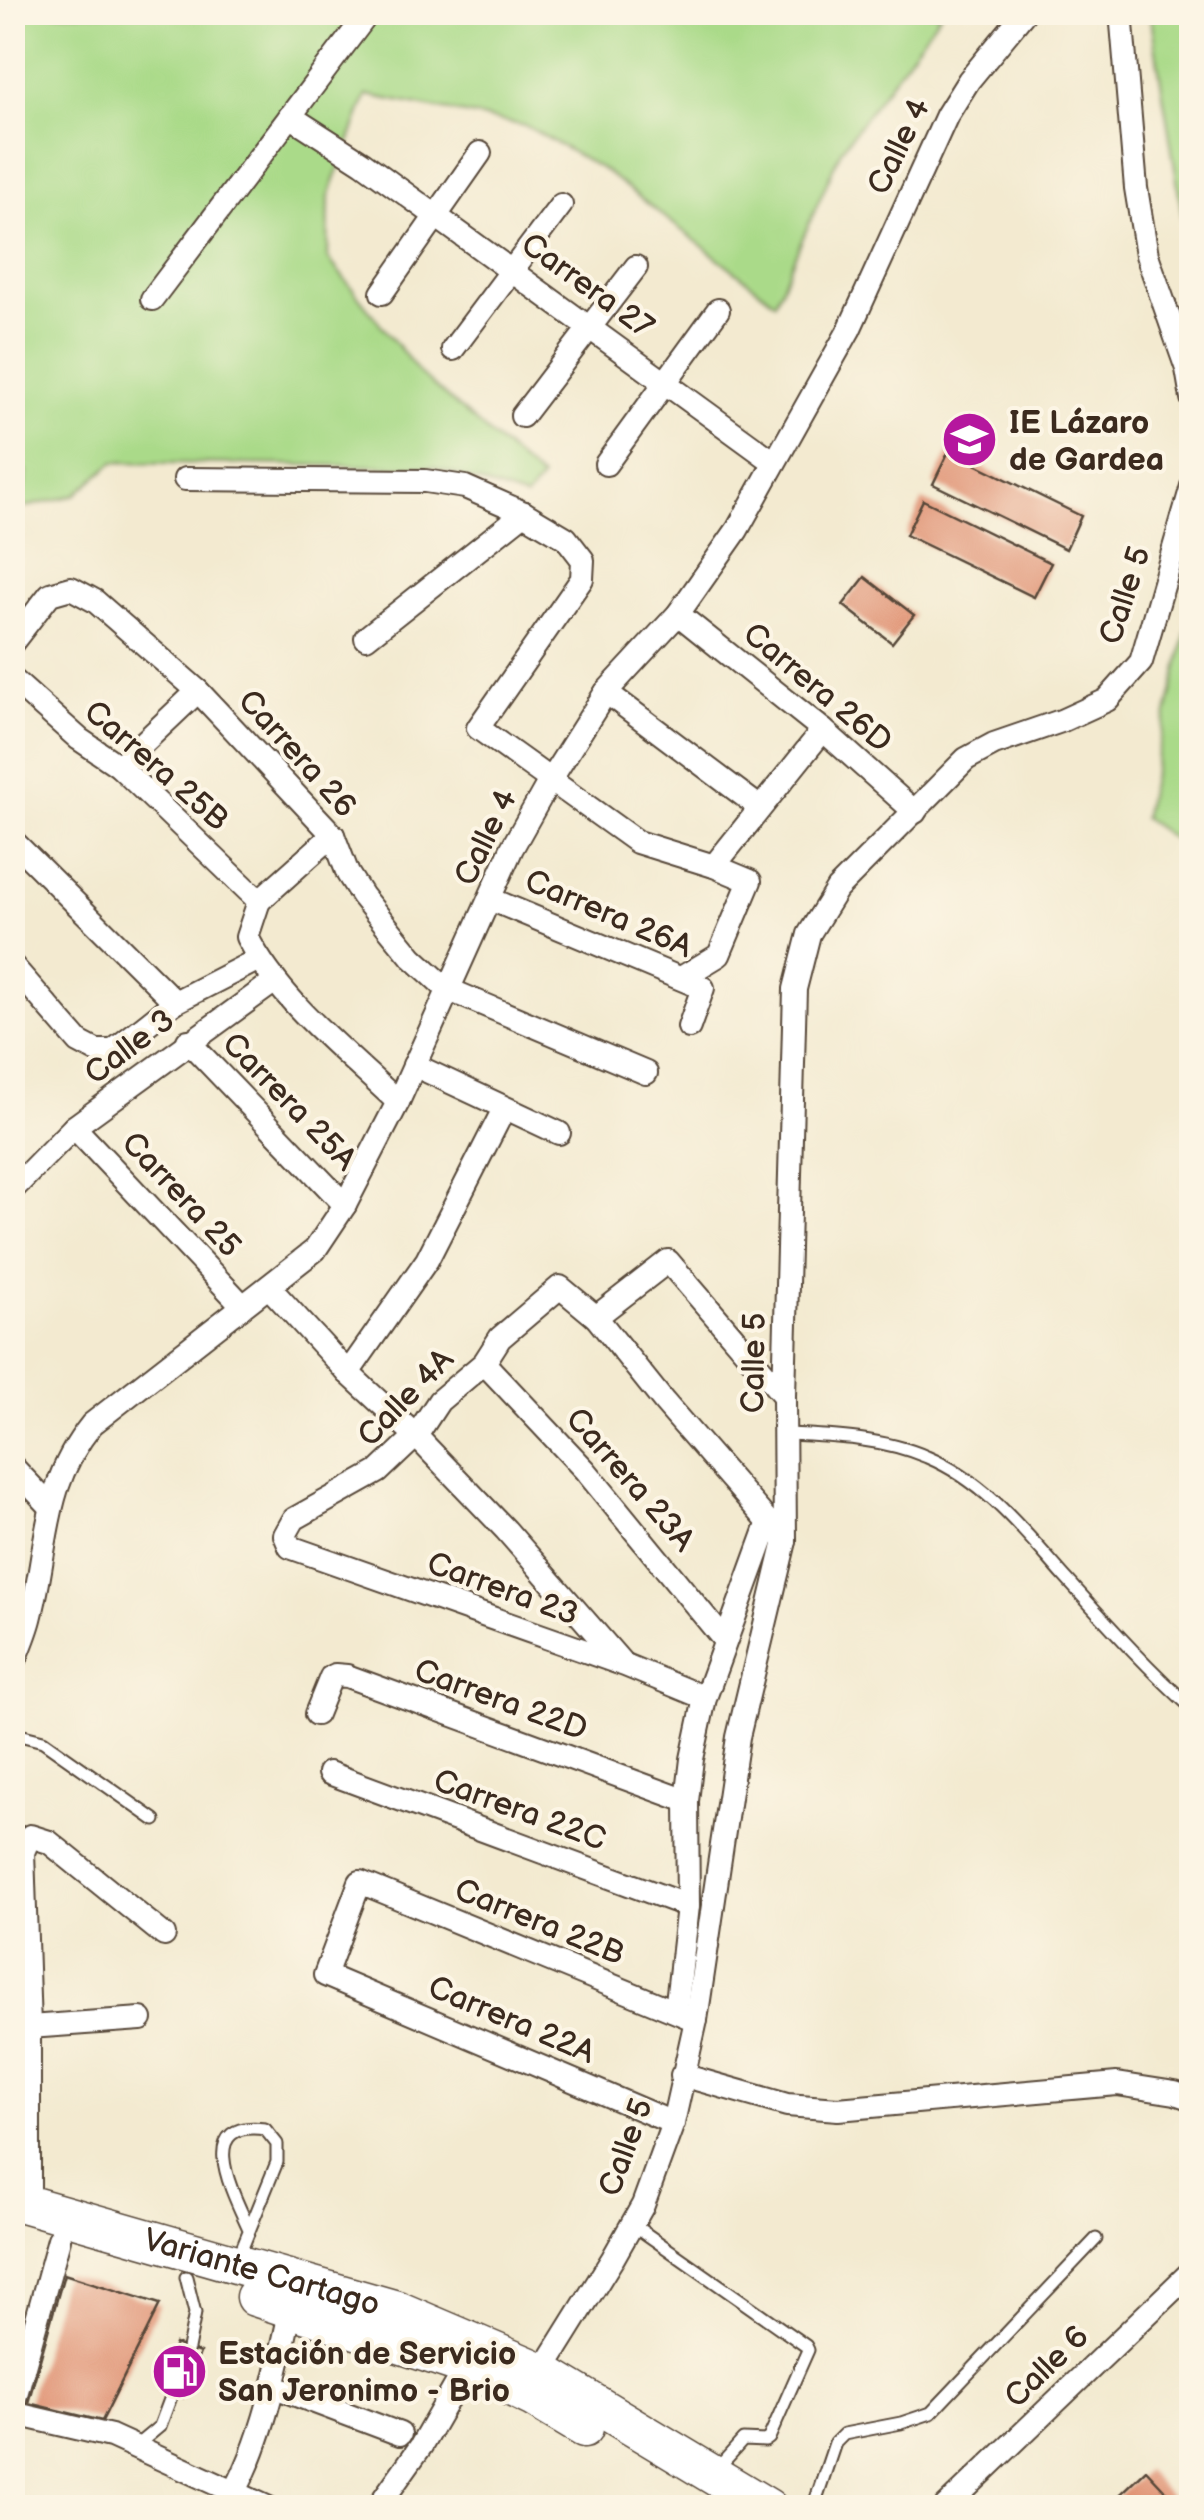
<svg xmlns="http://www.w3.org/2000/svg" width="1204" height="2520" font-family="'Balsamiq Sans',sans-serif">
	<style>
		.green { fill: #aada89; stroke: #728254; stroke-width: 2.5 }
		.building { fill: #df8f70 }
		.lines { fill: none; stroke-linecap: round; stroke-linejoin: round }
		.service-casing { stroke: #574739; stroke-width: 15 }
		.minor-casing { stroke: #574739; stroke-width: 26 }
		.trunk-casing { stroke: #574739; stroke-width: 41 }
		.service { stroke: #fff; stroke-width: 11 }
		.minor { stroke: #fff; stroke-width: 22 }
		.trunk { stroke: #fff; stroke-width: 38 }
		.labels { text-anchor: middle; stroke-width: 8; stroke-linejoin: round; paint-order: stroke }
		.street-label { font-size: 32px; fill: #3b2a1e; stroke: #fcf5e5 }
		.poi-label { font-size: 32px; font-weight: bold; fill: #3b2a1e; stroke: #fcf5e5; text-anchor: start }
	</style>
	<rect width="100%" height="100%" fill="#fcf5e5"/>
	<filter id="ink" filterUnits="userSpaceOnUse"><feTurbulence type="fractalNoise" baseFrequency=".01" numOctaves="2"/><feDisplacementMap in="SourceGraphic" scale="20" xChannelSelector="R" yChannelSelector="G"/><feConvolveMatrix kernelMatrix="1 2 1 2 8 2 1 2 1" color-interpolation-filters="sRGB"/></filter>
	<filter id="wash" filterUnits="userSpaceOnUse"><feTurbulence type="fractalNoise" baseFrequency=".0048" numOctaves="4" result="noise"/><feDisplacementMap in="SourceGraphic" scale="40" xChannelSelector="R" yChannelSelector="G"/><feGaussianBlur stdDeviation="2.25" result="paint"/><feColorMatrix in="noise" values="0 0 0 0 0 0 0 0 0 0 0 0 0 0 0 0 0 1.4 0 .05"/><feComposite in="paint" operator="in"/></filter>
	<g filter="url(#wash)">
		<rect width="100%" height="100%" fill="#f3ead0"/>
		<g class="green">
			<polygon points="12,13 941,13 841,150 775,302 605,171 526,126 367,95 329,196 328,258 421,375 541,479 526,498 433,467 114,462 75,495 18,509 27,473 12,461"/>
			<polygon points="1150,13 1191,13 1191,269"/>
			<polygon points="1191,610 1192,851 1191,851 1143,818"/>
		</g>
		<g id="blocks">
			<g class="building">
				<polygon points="949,451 1081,516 1066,549 933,484"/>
				<polygon points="923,500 1051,563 1034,597 906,535"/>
				<polygon points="865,577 914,615 892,643 843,605"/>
				<polygon points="64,2274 160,2304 102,2421 28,2403"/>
				<polygon points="175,2344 200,2353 183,2398 158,2389"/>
				<polygon points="1146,2470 1174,2500 1166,2508 1106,2508"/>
			</g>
		</g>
	</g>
	<g filter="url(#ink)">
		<use href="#blocks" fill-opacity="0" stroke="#574739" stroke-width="2.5"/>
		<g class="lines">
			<defs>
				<g id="service">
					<path d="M785,1434C832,1436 884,1438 927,1457C985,1481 1024,1531 1064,1576C1106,1622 1146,1667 1192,1708"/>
					<polyline points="12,1733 43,1741 155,1820"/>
					<polyline points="632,2224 806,2346 808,2350 769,2438 765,2441 743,2440 717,2469"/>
					<path d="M238,2258L277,2162V2144L265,2129C192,2119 235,2197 249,2229"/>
					<polyline points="186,2277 195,2313 188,2349"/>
					<polyline points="136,2446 160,2426 172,2394"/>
					<polyline points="813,2508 835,2443 844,2434 901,2423 931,2413 1096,2239"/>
				</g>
				<g id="minor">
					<polyline points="1121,12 1136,188 1147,255 1187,369 1192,398"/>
					<polyline points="290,116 363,163 774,462"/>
					<polyline points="382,293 480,153"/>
					<polyline points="152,299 369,12"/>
					<polyline points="453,349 561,205"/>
					<polyline points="522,416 636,267"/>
					<polyline points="606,464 718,310"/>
					<polyline points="185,479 425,481 465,487 524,513 566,538 583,560 582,579 478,728 637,842 714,866 750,881 719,955 681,978"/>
					<polyline points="678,614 823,730 915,812"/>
					<polyline points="366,638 524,513"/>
					<polyline points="12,643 50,594 71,588 95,601 198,691 333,835 348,874 362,896 412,957 447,989 646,1073"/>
					<polyline points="12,679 79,739 119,766 259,901"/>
					<polyline points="606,692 759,807"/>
					<polyline points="119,766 198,691"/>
					<polyline points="12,840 175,1002"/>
					<polyline points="714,866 823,730"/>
					<polyline points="490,899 703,988 689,1027"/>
					<path d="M259,901L247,937C280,1002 346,1052 398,1102"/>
					<polyline points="259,901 333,835"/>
					<polyline points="12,965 79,1042 96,1051 113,1051 175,1002 259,959"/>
					<polyline points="188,1041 345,1205"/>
					<polyline points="414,1065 559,1133"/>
					<polyline points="74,1127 242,1305"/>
					<polyline points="12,1190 74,1127 275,981"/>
					<polyline points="269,1287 348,1373 416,1436 506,1530 622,1663"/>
					<polyline points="596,1317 668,1261 784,1396"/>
					<polyline points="484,1363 585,1470 725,1641"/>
					<polyline points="348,1373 427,1260 504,1109"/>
					<polyline points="12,1466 50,1506"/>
					<path d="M12,1667C19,1650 27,1633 31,1615C49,1544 42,1486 92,1424L315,1250L345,1205L398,1102L512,848L549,782L606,692L678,614L737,530L849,330L947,115L969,80L1025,12"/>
					<polyline points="705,1698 625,1665 290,1547 285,1535 294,1519 378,1472 416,1436 439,1401 484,1363 500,1338 560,1287 596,1317 664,1402 785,1541"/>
					<polyline points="316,1714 331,1677 335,1675 347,1676 687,1801"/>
					<polyline points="329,1773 688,1906"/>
					<polyline points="676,2011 688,1906 687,1801 692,1759 705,1698 769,1522"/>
					<polyline points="29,2027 141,2019"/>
					<polyline points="682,2075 787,2105 838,2109 1117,2084 1175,2093 1192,2099"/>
					<polyline points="673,2123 325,1975 360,1882 696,2020"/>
					<polyline points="29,2205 29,2027 23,1852 30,1836 49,1842 164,1935"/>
					<polyline points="542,2372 613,2258 643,2205 673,2123 696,2020 738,1737 785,1541 784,1396 795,989 809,934 837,889 966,759 994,744 1061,721 1107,700 1141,662 1192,486"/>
					<polyline points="275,2387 400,2434"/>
					<polyline points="12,2409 59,2239"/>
					<polyline points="12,2413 111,2436 269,2508"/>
					<path d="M224,2508C260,2458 278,2368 291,2308"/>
					<polyline points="377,2508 421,2446 467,2366"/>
					<polyline points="945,2508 1192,2271"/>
				</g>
				<g id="trunk">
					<path id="s1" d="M12,2200L397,2310L542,2372L768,2508"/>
					<polyline points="255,2297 467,2366 532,2397 584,2428"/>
				</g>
			</defs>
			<use href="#service" class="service-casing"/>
			<use href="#minor" class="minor-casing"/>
			<use href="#trunk" class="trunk-casing"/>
			<use href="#service" class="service"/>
			<use href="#minor" class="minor"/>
			<use href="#trunk" class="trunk"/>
		</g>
	</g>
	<defs>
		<symbol id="school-disc" viewBox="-11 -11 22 22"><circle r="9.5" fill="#b5179e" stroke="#fcf5e5"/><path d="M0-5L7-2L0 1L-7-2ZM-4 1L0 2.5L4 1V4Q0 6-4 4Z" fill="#fff"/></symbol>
		<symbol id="fuel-disc" viewBox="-11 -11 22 22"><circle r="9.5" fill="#b5179e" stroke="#fcf5e5"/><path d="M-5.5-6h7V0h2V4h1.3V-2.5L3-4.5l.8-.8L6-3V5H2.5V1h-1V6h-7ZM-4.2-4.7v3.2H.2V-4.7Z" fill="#fff"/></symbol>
	</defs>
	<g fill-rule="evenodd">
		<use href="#school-disc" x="938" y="408" width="63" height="63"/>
		<use href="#fuel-disc" x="148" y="2340" width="63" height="63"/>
	</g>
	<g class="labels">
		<g class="street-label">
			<text transform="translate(898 146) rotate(-64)" y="11">Calle 4</text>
			<text transform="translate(588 285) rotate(36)" y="11">Carrera 27</text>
			<text transform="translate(1124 595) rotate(-72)" y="11">Calle 5</text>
			<text transform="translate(818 687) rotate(40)" y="11">Carrera 26D</text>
			<text transform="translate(298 753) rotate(48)" y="11">Carrera 26</text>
			<text transform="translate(157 765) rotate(41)" y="11">Carrera 25B</text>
			<text transform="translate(485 837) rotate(-64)" y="11">Calle 4</text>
			<text transform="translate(609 913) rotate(23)" y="11">Carrera 26A</text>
			<text transform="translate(129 1046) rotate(-37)" y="11">Calle 3</text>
			<text transform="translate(290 1101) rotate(46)" y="11">Carrera 25A</text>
			<text transform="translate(182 1194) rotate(47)" y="11">Carrera 25</text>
			<text transform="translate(753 1363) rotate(-89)" y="11">Calle 5</text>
			<text transform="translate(405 1397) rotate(-46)" y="11">Calle 4A</text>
			<text transform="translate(631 1479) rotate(49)" y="11">Carrera 23A</text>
			<text transform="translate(503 1588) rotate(20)" y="11">Carrera 23</text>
			<text transform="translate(501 1699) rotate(20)" y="11">Carrera 22D</text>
			<text transform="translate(520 1809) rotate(20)" y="11">Carrera 22C</text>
			<text transform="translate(540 1921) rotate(22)" y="11">Carrera 22B</text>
			<text transform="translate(512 2019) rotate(23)" y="11">Carrera 22A</text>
			<text transform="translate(625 2147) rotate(-70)" y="11">Calle 5</text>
			<text dy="11" stroke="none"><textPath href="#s1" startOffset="260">Variante Cartago</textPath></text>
			<text transform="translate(1046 2366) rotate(-44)" y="11">Calle 6</text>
		</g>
		<g class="poi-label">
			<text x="1009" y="433">IE Lázaro<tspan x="1009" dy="37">de Gardea</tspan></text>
			<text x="218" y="2364">Estación de Servicio<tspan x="218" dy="37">San Jeronimo - Brio</tspan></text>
		</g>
	</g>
	<rect width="1204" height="2520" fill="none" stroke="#fcf5e5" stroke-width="50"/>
</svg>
